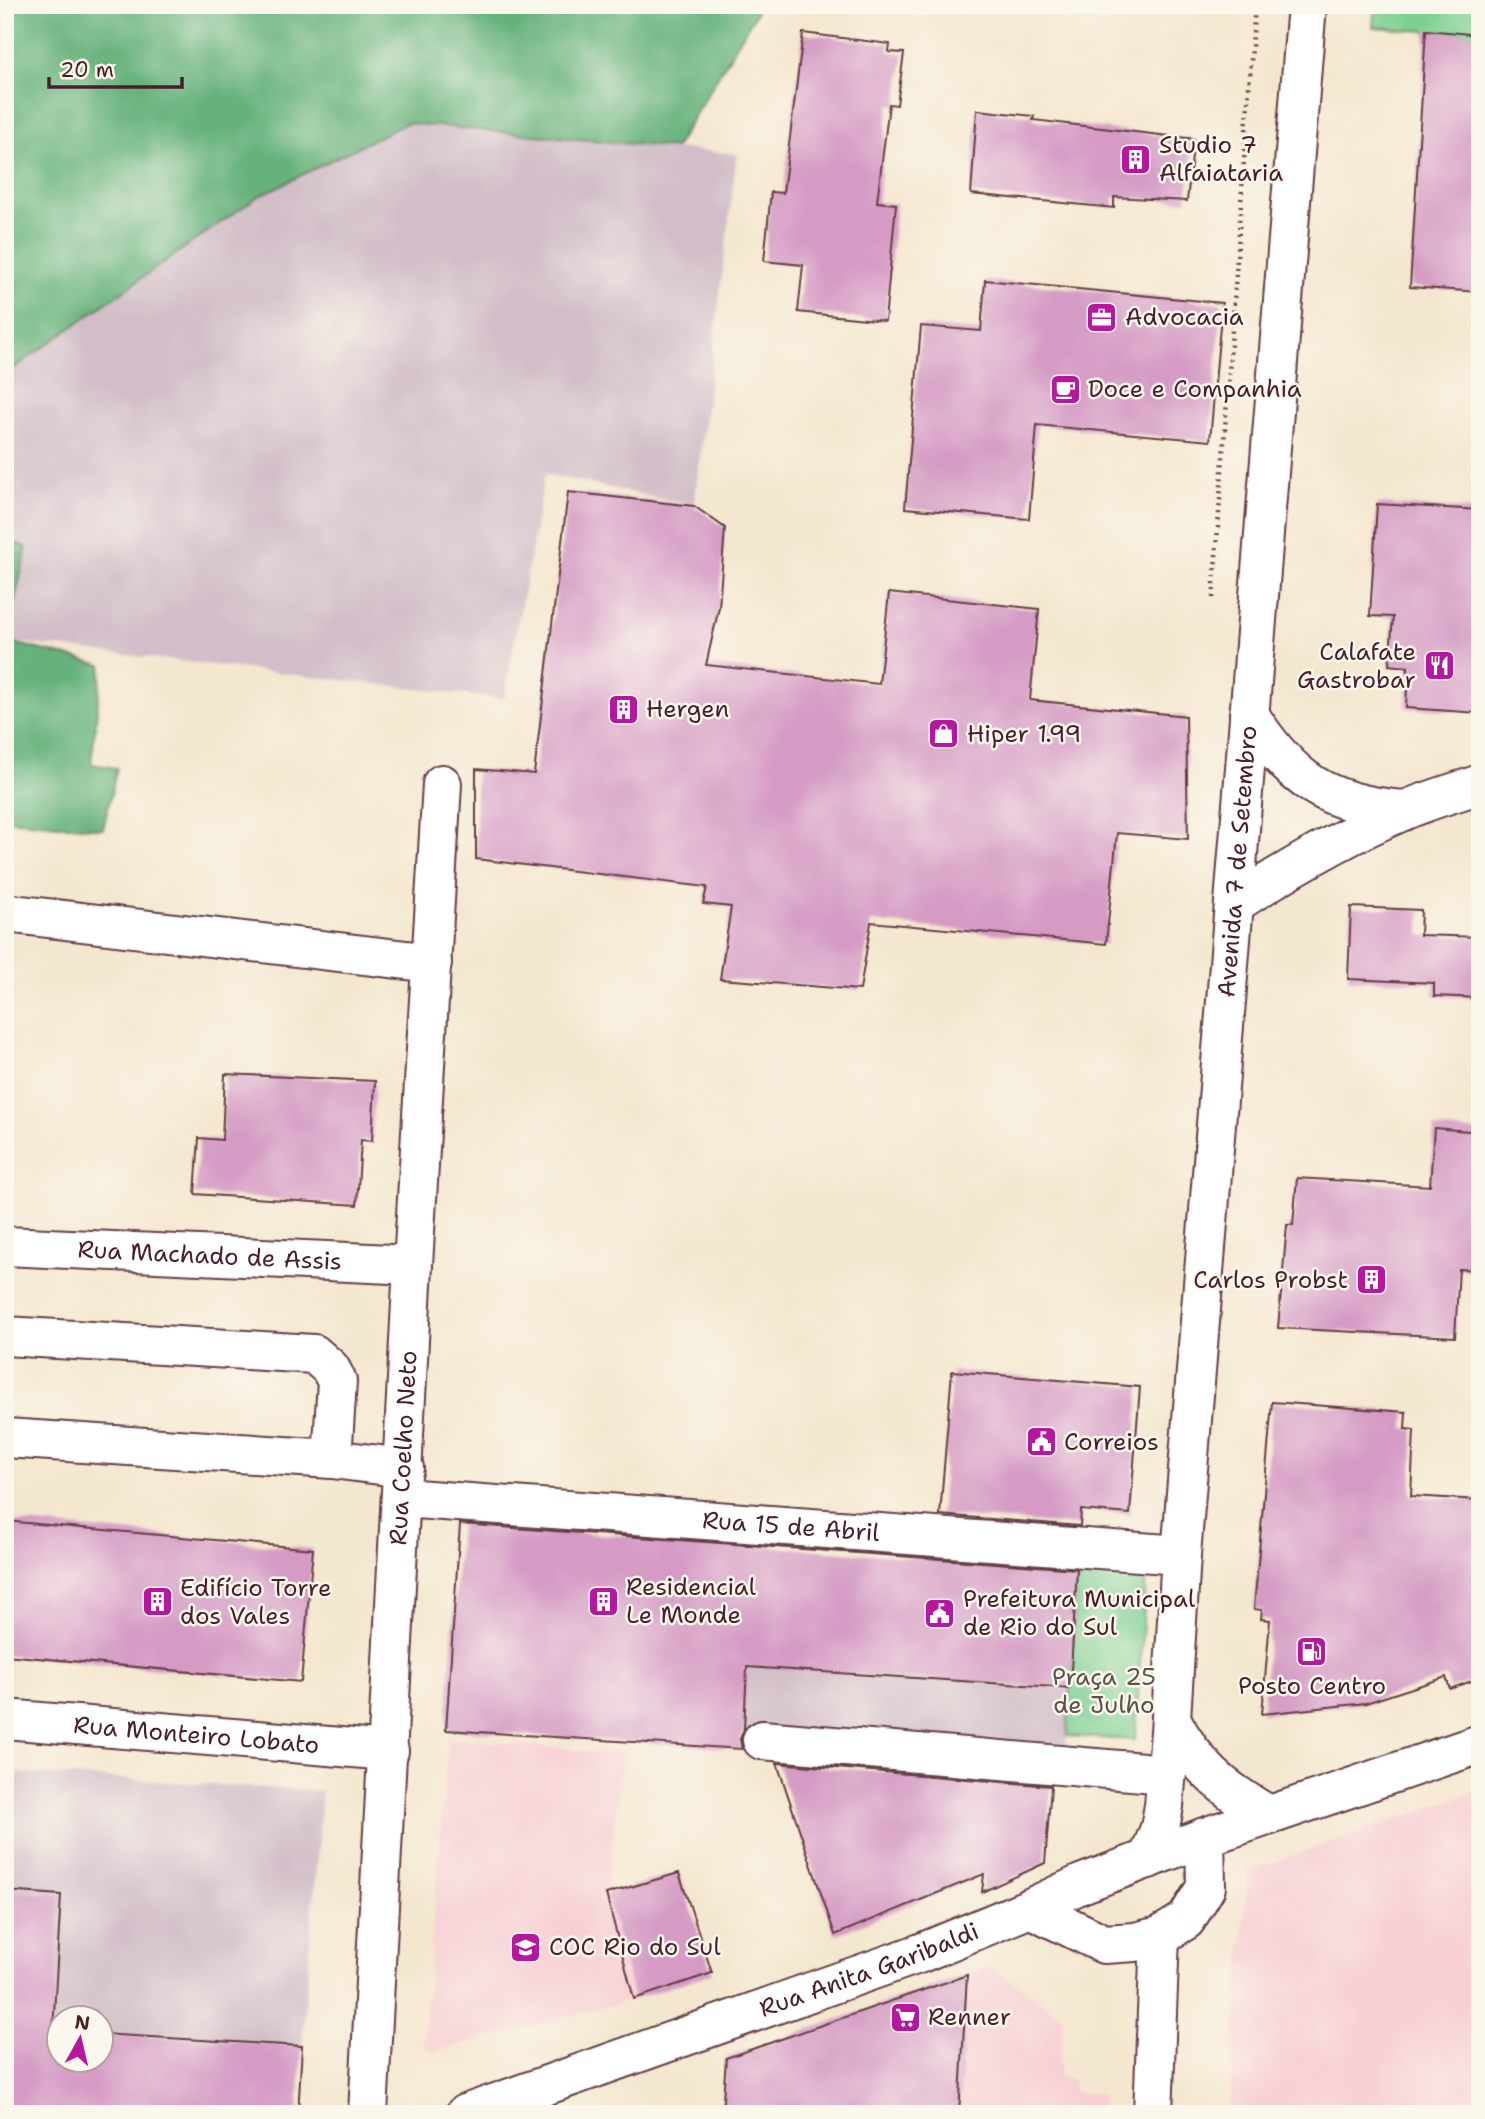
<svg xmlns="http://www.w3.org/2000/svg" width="1485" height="2119" font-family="'Shantell Sans',sans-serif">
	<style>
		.built { fill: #f7cfd4 }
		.industrial { fill: #d2bdc8 }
		.green { fill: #7dcf91; stroke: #64775e; stroke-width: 2 }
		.forest { fill: #66b27b; stroke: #586853; stroke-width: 2 }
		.building { fill: #d59bc5 }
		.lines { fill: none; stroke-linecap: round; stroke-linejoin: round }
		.minor-casing { stroke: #643d44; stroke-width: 42 }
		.major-casing { stroke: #643d44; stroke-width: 42 }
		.path { stroke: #643d44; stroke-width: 4.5; stroke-dasharray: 2 5; stroke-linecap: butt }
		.minor { stroke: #fff; stroke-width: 38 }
		.major { stroke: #fff; stroke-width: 38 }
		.labels { text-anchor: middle; stroke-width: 5; stroke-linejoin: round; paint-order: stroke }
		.poi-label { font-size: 24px; fill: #4a1f2b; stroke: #fbf7ec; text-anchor: start }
		.street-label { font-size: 24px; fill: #4a1f2b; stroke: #fbf7ec }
		.park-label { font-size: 24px; fill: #59544a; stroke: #fbf7ec }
	</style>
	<rect width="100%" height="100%" fill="#fbf7ec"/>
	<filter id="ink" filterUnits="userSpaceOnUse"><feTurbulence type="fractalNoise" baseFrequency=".0143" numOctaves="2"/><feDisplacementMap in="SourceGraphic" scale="14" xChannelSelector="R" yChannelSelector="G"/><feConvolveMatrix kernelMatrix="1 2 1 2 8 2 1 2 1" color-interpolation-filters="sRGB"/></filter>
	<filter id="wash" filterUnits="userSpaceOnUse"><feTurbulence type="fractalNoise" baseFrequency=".00686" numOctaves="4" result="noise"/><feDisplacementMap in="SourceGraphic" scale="28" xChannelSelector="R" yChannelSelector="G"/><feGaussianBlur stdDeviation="1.57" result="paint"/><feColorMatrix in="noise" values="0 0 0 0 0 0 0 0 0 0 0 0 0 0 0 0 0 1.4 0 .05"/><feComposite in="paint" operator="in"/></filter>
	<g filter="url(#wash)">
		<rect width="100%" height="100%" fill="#f4e7cf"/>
		<g class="built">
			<polygon points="448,1738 623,1754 606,1894 634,1999 433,2052 423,2045"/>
			<polygon points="1480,1790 1480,2114 1229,2114 1248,1871"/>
			<polygon points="992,1967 1063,2017 1059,2077 1073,2080 1073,2092 1103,2094 1102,2114 959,2114 967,1975"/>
		</g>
		<g class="industrial">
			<polygon points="406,123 737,154 694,506 545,474 504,699 6,641 27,547 5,541 5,374 257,197"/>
			<polygon points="747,1667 1070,1688 1064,1774 742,1749"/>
			<polygon points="5,1772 322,1791 302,2046 102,2034 102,2018 60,2018 59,2031 53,2031 61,1896 5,1891"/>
		</g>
		<g class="green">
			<polygon points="1375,5 1480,5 1480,35 1373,27"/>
			<polygon points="1078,1556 1147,1561 1135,1740 1067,1736"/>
		</g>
		<g class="forest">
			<polygon points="5,5 756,5 756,13 675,148 406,123 257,197 5,374"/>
			<polygon points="5,541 27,547 6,641 102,665 91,764 117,768 103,829 5,820"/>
		</g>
		<g id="blocks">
			<g class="building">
				<polygon points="1426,30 1480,35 1480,292 1410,287"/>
				<polygon points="803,33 890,44 889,52 904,53 897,105 889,104 877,202 896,204 885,321 798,312 803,265 764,261 771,192 783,193"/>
				<polygon points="977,110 1034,116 1033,120 1194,139 1187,201 1114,197 1114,208 971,194"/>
				<polygon points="985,280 1222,303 1210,441 1037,425 1029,519 905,508 921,326 981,331"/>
				<polygon points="568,492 694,506 725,528 719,607 706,665 879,684 889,593 1039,609 1030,700 1186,716 1188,839 1117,833 1106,944 871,922 860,990 720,979 731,907 703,904 707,887 476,859 476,769 534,774"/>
				<polygon points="1377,504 1480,510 1480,713 1406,708 1408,667 1389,665 1393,617 1370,616"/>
				<polygon points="1351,907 1421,910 1420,935 1480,937 1480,998 1434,996 1434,983 1348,979"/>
				<polygon points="225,1074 375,1081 372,1141 361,1140 357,1205 195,1194 199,1138 222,1140"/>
				<polygon points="1434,1128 1480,1132 1480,1270 1459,1269 1455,1337 1278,1328 1287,1225 1293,1225 1297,1178 1430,1186"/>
				<polygon points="952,1371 1140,1387 1130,1514 1081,1510 1080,1526 940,1515"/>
				<polygon points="1272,1402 1406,1412 1405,1429 1414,1430 1411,1496 1480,1500 1480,1678 1450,1689 1446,1677 1366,1703 1262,1714 1270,1620 1261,1619 1262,1610 1254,1609"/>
				<polygon points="5,1521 313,1549 301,1682 5,1655"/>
				<polygon points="460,1524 1077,1569 1070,1688 747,1667 744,1729 740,1739 742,1749 446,1730"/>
				<polygon points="777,1763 1051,1786 1045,1863 982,1892 984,1874 835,1935"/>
				<polygon points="679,1873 712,1973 634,1999 606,1894"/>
				<polygon points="5,1891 61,1895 53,2031 60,2031 60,2060 102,2060 102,2034 302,2046 298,2114 5,2114"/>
				<polygon points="967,1975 959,2114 722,2114 726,2058"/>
			</g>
		</g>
	</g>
	<g filter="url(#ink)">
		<use href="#blocks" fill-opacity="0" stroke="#643d44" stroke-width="2"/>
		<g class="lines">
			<defs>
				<g id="minor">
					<path d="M1249,714C1291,780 1325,804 1404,810"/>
					<path d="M1234,904C1288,869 1344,836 1403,811C1428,800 1454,793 1480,784"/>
					<polyline points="5,913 432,963"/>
					<path id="s1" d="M5,1246L413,1265"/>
					<polyline points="5,1336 314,1354 330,1368 337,1381 332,1459"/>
					<polyline points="5,1438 332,1459 404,1468"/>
					<path id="s2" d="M402,1498L1181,1555"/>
					<path id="s3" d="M5,1719L389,1751"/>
					<path d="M1171,1719C1196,1767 1223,1789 1269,1815"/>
					<polyline points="762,1740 1167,1774"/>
					<path id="s4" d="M1148,1859L1160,1828L1164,1806L1171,1719L1181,1555L1307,5"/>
					<polyline points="1030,1908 1104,1944 1135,1942 1160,1936 1186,1920 1206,1887 1205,1837"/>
					<path id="s5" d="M368,2114L413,1265L442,784"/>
					<polyline points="1153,2114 1160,1936"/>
				</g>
				<g id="major">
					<path id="s6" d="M465,2114L921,1953L1030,1908L1081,1884L1205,1837L1480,1744"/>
				</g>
			</defs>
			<use href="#minor" class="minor-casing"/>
			<use href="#major" class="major-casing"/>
			<polyline class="path" points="1213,598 1255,5"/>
			<use href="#minor" class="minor"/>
			<use href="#major" class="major"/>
		</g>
	</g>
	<defs>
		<symbol id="building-square" viewBox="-11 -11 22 22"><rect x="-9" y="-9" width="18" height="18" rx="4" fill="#b5179e" stroke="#fbf7ec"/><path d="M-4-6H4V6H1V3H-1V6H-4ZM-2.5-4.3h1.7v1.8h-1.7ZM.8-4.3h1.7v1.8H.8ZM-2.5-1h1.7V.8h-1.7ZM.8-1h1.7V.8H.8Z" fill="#fff"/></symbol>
		<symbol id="office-square" viewBox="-11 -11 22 22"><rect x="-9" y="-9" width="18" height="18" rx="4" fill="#b5179e" stroke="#fbf7ec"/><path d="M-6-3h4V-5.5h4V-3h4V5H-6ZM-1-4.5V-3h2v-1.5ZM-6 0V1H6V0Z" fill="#fff"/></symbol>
		<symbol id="cafe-square" viewBox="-11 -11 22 22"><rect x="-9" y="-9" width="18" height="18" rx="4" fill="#b5179e" stroke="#fbf7ec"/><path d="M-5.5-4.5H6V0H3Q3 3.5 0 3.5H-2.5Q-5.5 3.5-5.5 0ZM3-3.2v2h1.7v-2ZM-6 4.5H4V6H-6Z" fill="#fff"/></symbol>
		<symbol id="restaurant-square" viewBox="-11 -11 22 22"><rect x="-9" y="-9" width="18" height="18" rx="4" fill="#b5179e" stroke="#fbf7ec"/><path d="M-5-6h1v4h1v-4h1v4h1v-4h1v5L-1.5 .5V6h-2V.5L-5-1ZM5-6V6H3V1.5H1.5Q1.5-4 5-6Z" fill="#fff"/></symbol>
		<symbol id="shop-square" viewBox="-11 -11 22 22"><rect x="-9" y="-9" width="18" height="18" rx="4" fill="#b5179e" stroke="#fbf7ec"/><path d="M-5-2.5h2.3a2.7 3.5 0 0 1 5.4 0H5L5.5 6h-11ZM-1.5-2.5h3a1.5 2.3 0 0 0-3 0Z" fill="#fff"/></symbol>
		<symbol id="civic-square" viewBox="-11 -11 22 22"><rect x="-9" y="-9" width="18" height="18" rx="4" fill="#b5179e" stroke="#fbf7ec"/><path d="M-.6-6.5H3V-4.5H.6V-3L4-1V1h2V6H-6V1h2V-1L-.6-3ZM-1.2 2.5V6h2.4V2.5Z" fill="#fff"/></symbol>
		<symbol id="fuel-square" viewBox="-11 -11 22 22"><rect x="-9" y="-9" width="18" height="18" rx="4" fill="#b5179e" stroke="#fbf7ec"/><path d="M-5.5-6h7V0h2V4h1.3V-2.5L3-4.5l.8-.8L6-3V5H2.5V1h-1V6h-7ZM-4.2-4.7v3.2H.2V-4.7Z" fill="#fff"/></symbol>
		<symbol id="school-square" viewBox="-11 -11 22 22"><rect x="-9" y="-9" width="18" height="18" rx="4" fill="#b5179e" stroke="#fbf7ec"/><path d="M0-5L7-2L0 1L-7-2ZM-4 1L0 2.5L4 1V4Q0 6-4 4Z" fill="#fff"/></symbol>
		<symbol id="supermarket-square" viewBox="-11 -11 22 22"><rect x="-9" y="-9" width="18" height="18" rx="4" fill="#b5179e" stroke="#fbf7ec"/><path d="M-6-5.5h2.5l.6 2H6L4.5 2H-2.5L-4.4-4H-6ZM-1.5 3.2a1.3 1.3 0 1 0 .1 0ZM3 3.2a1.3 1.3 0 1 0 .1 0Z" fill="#fff"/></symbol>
	</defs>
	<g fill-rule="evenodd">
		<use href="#building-square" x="1118" y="142" width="35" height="35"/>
		<use href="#office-square" x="1084" y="300" width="35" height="35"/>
		<use href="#cafe-square" x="1048" y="372" width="35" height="35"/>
		<use href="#restaurant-square" x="1422" y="648" width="35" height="35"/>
		<use href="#building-square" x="606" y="692" width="35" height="35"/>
		<use href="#shop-square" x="926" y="716" width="35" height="35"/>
		<use href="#building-square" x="1354" y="1262" width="35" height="35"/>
		<use href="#civic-square" x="1024" y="1424" width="35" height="35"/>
		<use href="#building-square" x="586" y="1584" width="35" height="35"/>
		<use href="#building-square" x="140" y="1584" width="35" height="35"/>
		<use href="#civic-square" x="922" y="1596" width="35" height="35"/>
		<use href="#fuel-square" x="1294" y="1634" width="35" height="35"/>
		<use href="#school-square" x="508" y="1930" width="35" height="35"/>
		<use href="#supermarket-square" x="888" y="2000" width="35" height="35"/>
	</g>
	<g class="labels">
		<g class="poi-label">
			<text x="1159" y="153">Studio 7<tspan x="1159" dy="28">Alfaiataria</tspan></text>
			<text x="1125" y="325">Advocacia</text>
			<text x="1088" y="397">Doce e Companhia</text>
			<text x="1416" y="660" text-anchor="end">Calafate<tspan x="1416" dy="28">Gastrobar</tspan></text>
			<text x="646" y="717">Hergen</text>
			<text x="967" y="742">Hiper 1.99</text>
			<text x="1348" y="1288" text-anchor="end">Carlos Probst</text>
			<text x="1064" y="1450">Correios</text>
			<text x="626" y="1595">Residencial<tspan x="626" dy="28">Le Monde</tspan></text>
			<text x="180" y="1596">Edifício Torre<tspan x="180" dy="28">dos Vales</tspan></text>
			<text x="963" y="1607">Prefeitura Municipal<tspan x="963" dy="28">de Rio do Sul</tspan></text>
			<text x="1312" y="1694" text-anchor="middle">Posto Centro</text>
			<text x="549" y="1955">COC Rio do Sul</text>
			<text x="928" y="2025">Renner</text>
		</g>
		<g class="street-label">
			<text dy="8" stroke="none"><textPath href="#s4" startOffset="1003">Avenida 7 de Setembro</textPath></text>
			<text dy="8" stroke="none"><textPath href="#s1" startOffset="205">Rua Machado de Assis</textPath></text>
			<text dy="8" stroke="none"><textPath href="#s5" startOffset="667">Rua Coelho Neto</textPath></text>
			<text dy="8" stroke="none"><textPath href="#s2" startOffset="390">Rua 15 de Abril</textPath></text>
			<text dy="8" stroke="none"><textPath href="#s3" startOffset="192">Rua Monteiro Lobato</textPath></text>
			<text dy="8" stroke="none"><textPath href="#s6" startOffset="429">Rua Anita Garibaldi</textPath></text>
		</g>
		<g class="park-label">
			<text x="1104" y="1685">Praça 25<tspan x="1104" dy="28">de Julho</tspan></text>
		</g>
	</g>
	<rect width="1485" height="2119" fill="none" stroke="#fbf7ec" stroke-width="28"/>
	<g transform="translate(80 2039) rotate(8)"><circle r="33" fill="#fbf7ec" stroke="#b4a19f" stroke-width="2"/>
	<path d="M0-5L12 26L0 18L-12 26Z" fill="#b5179e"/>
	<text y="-10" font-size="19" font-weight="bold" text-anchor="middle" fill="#4a1f2b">N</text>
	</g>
	<path d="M49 77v10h133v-10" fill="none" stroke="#4a1f2b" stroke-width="3.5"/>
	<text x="60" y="77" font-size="21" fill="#4a1f2b" stroke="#fbf7ec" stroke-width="5" paint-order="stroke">20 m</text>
</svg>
